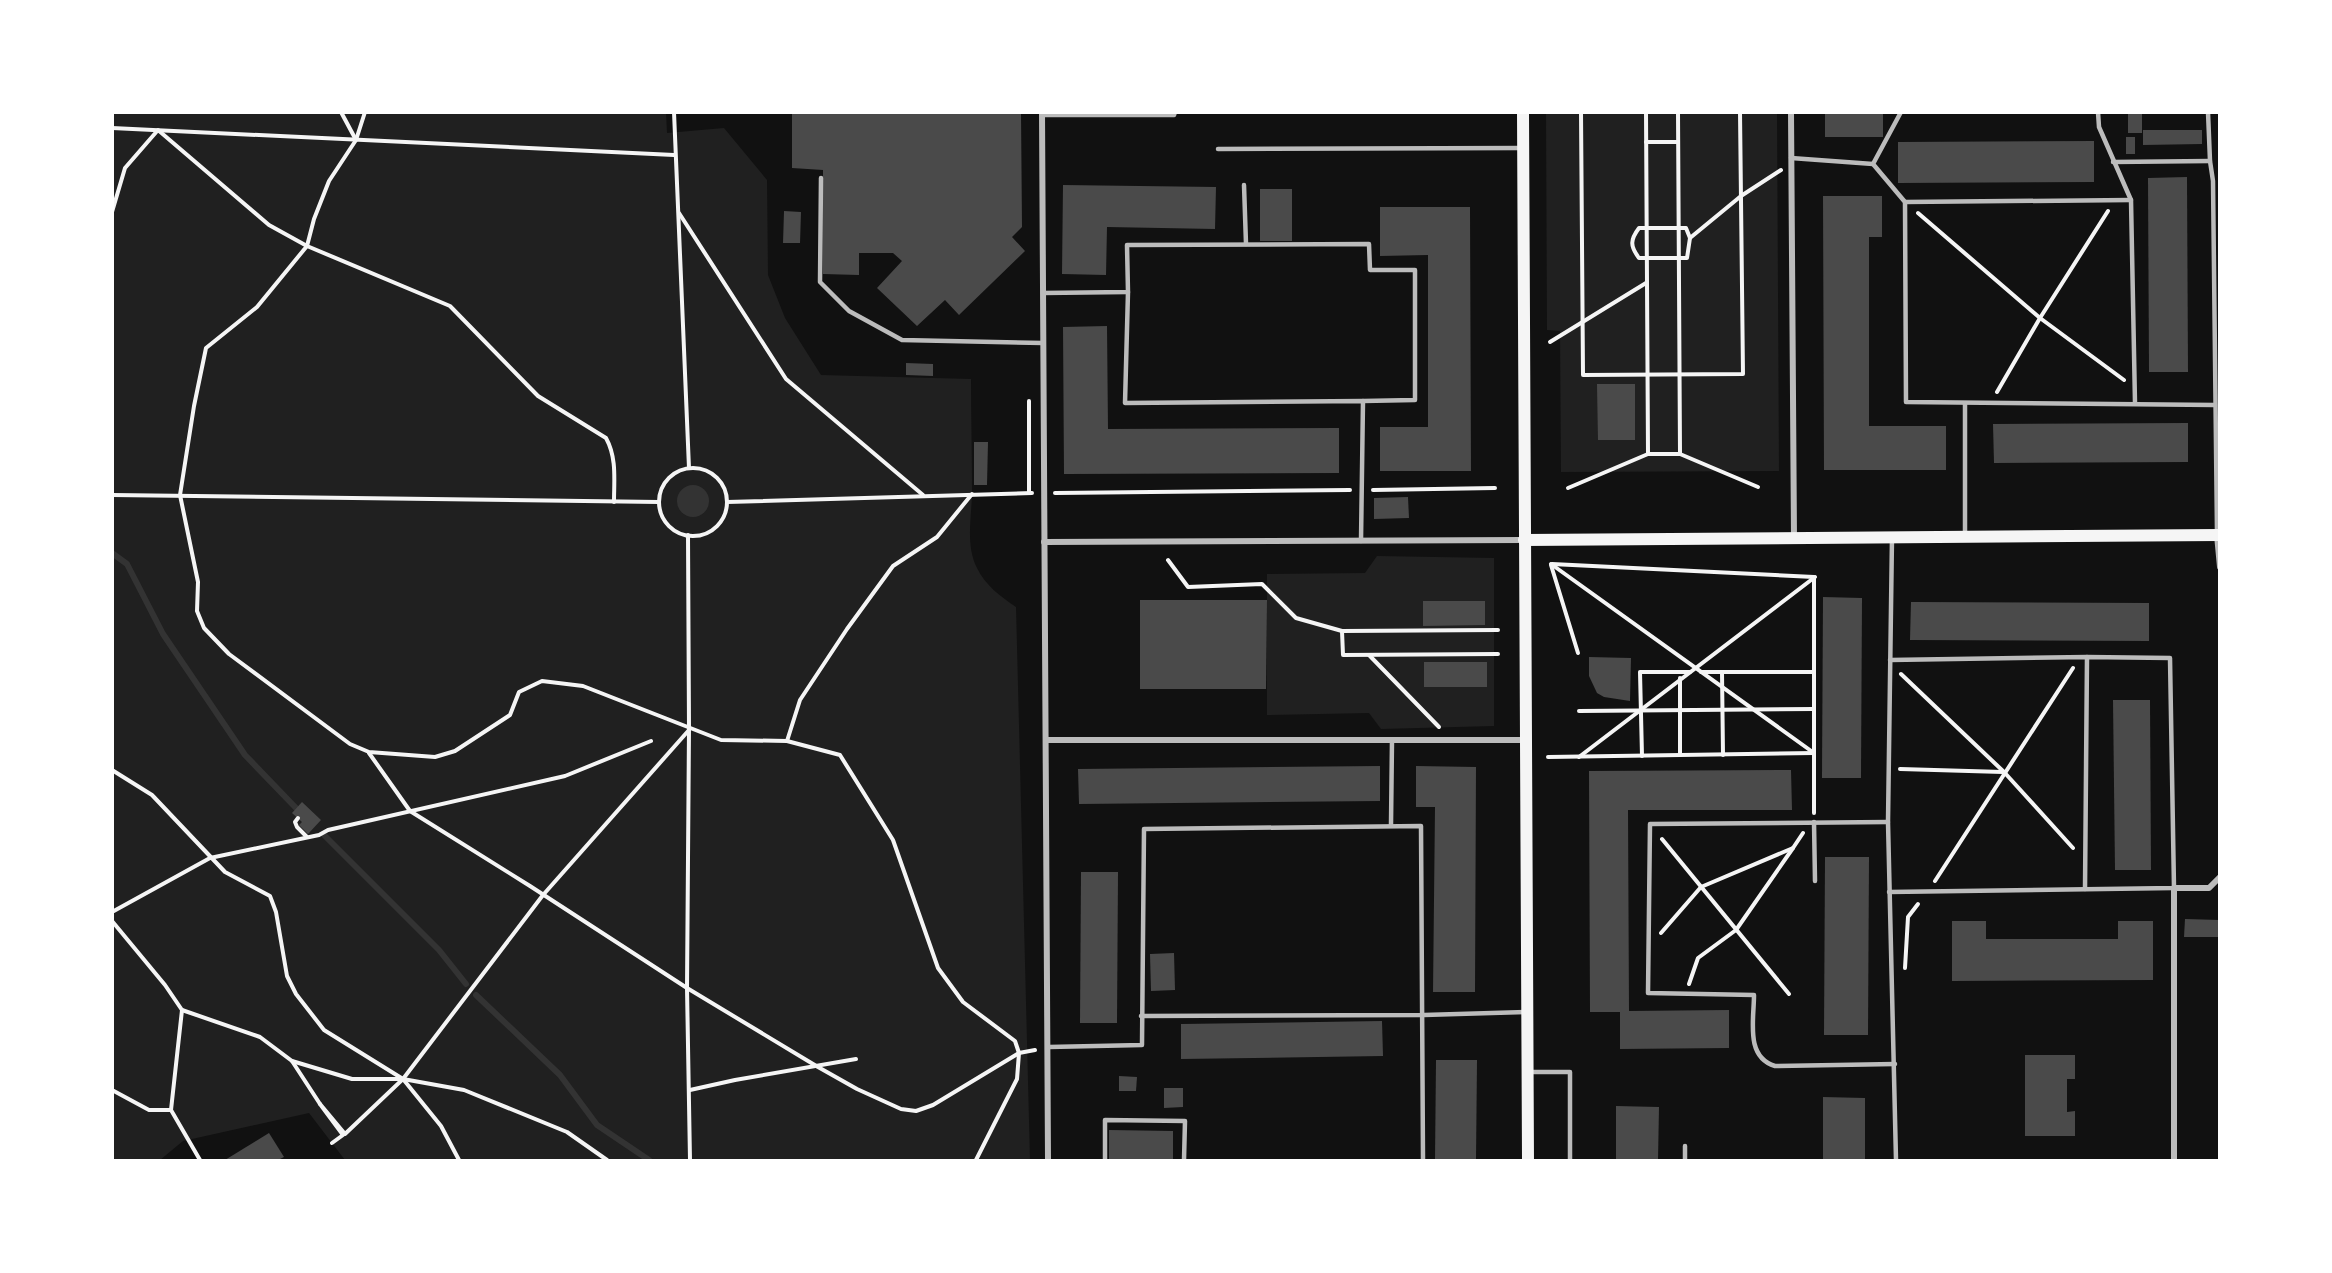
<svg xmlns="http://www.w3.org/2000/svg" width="2332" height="1273" font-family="Raleway,sans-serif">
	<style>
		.green { fill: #202020 }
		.water { fill: #333 }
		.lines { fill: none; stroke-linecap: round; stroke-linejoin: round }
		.stream { stroke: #333; stroke-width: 6 }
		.building { fill: #4a4a4a }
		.path { stroke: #f5f5f5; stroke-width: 4 }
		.service { stroke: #bcbcbc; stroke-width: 4.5 }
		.minor { stroke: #bcbcbc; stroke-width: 6 }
		.secondary { stroke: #f5f5f5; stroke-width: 12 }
	</style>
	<rect width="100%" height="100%" fill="#111"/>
	<g class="green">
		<path d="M666,112L667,133L724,128L767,180L768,275L785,318L821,375L971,379C971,416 972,453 972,491C972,516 965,544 977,568C986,586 1000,596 1016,607L1030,1160H345L309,1113L183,1141L160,1160H113V113Z"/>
		<polygon points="1546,113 1777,113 1779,471 1561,472 1560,331 1547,330"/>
		<polygon points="1377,556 1494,558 1494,726 1381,729 1369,713 1267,715 1267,574 1365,573"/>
	</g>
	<circle class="water" cx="693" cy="501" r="16"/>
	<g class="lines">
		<g class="stream">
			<polyline points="112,553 127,564 163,634 245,755 296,808"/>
			<polyline points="323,834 439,950 466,984"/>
			<polyline points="476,995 560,1075 597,1125 649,1160"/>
		</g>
	</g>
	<g class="building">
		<polygon points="792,112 1021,112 1022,227 1012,237 1025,251 959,315 945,300 917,326 877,288 902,261 893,253 859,253 859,275 823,274 823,170 792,168"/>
		<rect x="1825" y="112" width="58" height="25"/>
		<rect x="2128" y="112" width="14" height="21"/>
		<polygon points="2143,130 2202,130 2202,144 2143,145"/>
		<rect x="2126" y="137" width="9" height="17"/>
		<polygon points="2094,141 2094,182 1898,183 1898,142"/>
		<polygon points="2187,177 2188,372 2149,372 2148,178"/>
		<polygon points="1063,185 1216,187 1215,229 1107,227 1106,275 1062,274"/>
		<rect x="1260" y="189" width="32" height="52"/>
		<polygon points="1823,196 1882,196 1882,237 1869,237 1869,426 1946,426 1946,470 1824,470"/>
		<polygon points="1380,207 1470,207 1471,471 1380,471 1380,427 1428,427 1428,255 1380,256"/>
		<polygon points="784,211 801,212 800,243 783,243"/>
		<polygon points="1107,326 1108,429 1339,428 1339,473 1064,474 1063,327"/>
		<polygon points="906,363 933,364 933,376 906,375"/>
		<polygon points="1597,384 1635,384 1635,440 1598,440"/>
		<polygon points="2188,423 2188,462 1994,463 1993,424"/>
		<polygon points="974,442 988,442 987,485 974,485"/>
		<polygon points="1408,497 1409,518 1374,519 1374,498"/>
		<polygon points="1823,597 1862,598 1861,778 1822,778"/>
		<polygon points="1140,600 1267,600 1266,689 1140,689"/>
		<polygon points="1423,601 1485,601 1485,625 1423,626"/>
		<polygon points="1911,602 2149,603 2149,641 1910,640"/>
		<polygon points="1589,657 1631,658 1630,701 1604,697 1597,693 1589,676"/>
		<rect x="1424" y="662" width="63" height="25"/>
		<polygon points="2113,700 2150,700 2151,870 2115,870"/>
		<polygon points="1380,766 1380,801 1079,804 1078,769"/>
		<polygon points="1416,766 1476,767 1475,992 1433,992 1435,807 1416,807"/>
		<polygon points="1791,770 1792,810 1628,810 1629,1011 1729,1010 1729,1048 1620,1049 1620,1012 1590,1012 1589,771"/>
		<polygon points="302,802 321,820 308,834 299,825 302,822 292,813"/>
		<polygon points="1825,857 1869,857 1868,1035 1824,1035"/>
		<polygon points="1081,872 1118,872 1117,1023 1080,1023"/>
		<polygon points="2185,919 2220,920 2220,937 2184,937"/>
		<polygon points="1952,921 1986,921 1986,939 2118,939 2118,921 2153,921 2153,980 1952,981"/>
		<polygon points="1174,953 1175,990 1151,991 1150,954"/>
		<polygon points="1382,1021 1383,1056 1181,1059 1181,1024"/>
		<polygon points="2025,1055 2075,1055 2075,1079 2067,1079 2067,1112 2075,1111 2075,1136 2025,1136"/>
		<polygon points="1436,1060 1477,1060 1476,1160 1435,1160"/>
		<polygon points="1119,1076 1137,1077 1136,1091 1119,1091"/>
		<polygon points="1164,1088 1183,1088 1183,1107 1164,1108"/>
		<polygon points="1823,1097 1865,1098 1865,1160 1823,1160"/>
		<polygon points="1616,1106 1659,1107 1658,1160 1616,1160"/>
		<polygon points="1109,1130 1173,1131 1173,1160 1109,1160"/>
		<polygon points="269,1133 284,1157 278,1160 225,1160"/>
	</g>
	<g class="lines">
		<g class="path">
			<polyline points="341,112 356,140"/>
			<polyline points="365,112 356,140 329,181 314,219 307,246 257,307 206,348 194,406 180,495 198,582 197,611 204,628 229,654 350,744 369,752 435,757 455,751 510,715 519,692 542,681 583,686 721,740 787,741 840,755 893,840 938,968 963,1002 1015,1041 1019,1053 1017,1079 976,1160"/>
			<polyline points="674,112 689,468"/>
			<polyline points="1581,112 1583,375 1743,374 1740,112"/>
			<polyline points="1646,112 1648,454"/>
			<polyline points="1678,112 1680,454"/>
			<polyline points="112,128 674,155"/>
			<polyline points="1646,142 1678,142"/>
			<path d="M112,212L125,168L158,130L269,225L307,246L450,306L538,396L606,438C617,458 614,480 614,502"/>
			<polyline points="679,213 786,379 923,495"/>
			<polyline points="1918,213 2040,318 2124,380"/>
			<path d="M1639,228H1686L1690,238L1687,258H1639C1630,246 1630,240 1639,228Z"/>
			<polyline points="1690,238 1741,196 1781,170"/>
			<polyline points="1550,342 1646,283"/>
			<polyline points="1997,392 2040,318 2108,211"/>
			<circle cx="693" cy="502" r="34"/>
			<polyline points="1568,488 1648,454 1680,454 1758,487"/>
			<polyline points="1373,490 1495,488"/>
			<polyline points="1029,493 1029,401"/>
			<polyline points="1055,493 1350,490"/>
			<polyline points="112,495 659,502"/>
			<polyline points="727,502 1032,493"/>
			<polyline points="688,535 689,729 687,988 690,1160"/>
			<polyline points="1168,560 1188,587 1262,584 1296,618 1342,631"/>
			<polyline points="1551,564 1814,753"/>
			<polyline points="1552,564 1814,577"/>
			<polyline points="1551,565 1578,653"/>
			<polyline points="1498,630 1342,631 1343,655 1498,654"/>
			<polyline points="1369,655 1439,727"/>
			<polyline points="1701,672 1814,672"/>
			<polyline points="1722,672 1723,755"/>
			<polyline points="1901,674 2004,772 2073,848"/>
			<polyline points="1579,711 1814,709"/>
			<polyline points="787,741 800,700 847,629 893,566 937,537 972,494"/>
			<polyline points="369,753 410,811 530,886 687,988 818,1067 857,1089 901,1109 916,1111 933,1105 1019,1053 1035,1050"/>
			<polyline points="1680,755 1680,678"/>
			<polyline points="1642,756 1640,672 1690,672"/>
			<polyline points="1548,757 1814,753"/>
			<polyline points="1579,757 1815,577"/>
			<polyline points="1900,769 2003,772"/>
			<polyline points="112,770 152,795 225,872 270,896 276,912 287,976 296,994 324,1030 403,1079 441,1126 459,1160"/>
			<polyline points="1814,813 1814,578"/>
			<polyline points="298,818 295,822 297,827 307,837"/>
			<polyline points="1662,839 1789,994"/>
			<polyline points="1935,881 2073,668"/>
			<polyline points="112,912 210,858 319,835 328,830 565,776 651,741"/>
			<polyline points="112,921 165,985 182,1010 260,1037 292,1061 352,1079 403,1079 464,1090 567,1132 607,1160"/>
			<polyline points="1661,933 1701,887 1793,848 1803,833"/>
			<polyline points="1905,968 1908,917 1918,904"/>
			<polyline points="1689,984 1698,958 1736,930 1793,848"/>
			<polyline points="182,1010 171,1110 200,1160"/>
			<polyline points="292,1061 320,1104"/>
			<polyline points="112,1090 149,1110 171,1110"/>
			<polyline points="690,1090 735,1080 856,1059"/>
			<polyline points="332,1143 343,1135 320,1104 345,1134 403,1079 543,895 689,730"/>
		</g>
		<g class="service">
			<polyline points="1901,112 1873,164 1905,202 1906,402 2215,405"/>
			<polyline points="2098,112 2099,127 2131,200 2135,403"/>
			<polyline points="2208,112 2210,161 2213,181 2217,533"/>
			<polyline points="1042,115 1174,115 1175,112"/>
			<polyline points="1218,149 1523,148"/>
			<polyline points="1791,158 1873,164"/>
			<polyline points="2113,162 2210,161"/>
			<polyline points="821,178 820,282 849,311 902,340 1043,343"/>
			<polyline points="1244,185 1246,244"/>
			<polyline points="1905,202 2131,200"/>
			<polyline points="1128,292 1125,403 1363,401 1361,541"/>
			<polyline points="1043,293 1128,292 1127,245 1369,244 1370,270 1415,270 1415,400 1363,401"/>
			<polyline points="1965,404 1965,534"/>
			<polyline points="1892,537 1888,822 1896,1160"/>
			<polyline points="1814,822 1815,881"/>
			<path d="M1888,822L1650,824L1648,993L1754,995C1754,1020 1745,1057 1775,1066L1895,1064"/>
			<polyline points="1391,825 1392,740"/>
			<polyline points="2085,889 2087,657"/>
			<polyline points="1889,892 2174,888 2170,658 2087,657 1890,660"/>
			<polyline points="1141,1016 1424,1015 1527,1012"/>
			<polyline points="1049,1047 1142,1045 1144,829 1421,826 1423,1160"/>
			<polyline points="1529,1072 1570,1072 1570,1160"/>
			<polyline points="1105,1160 1105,1120 1185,1121 1184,1160"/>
			<polyline points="1685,1160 1685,1146"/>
		</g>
		<g class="minor">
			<polyline points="1042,112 1048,1160"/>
			<polyline points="1791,112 1794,538"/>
			<polyline points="2217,535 2220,567"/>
			<polyline points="1044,542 1524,540"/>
			<polyline points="1046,740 1525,740"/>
			<polyline points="2174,1160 2174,888 2209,888 2220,877"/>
		</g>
		<g class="secondary">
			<polyline points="1523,112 1528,1160"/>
			<polyline points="1524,540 2220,535"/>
		</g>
	</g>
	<rect width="2332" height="1273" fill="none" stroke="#ffffff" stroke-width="228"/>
</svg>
